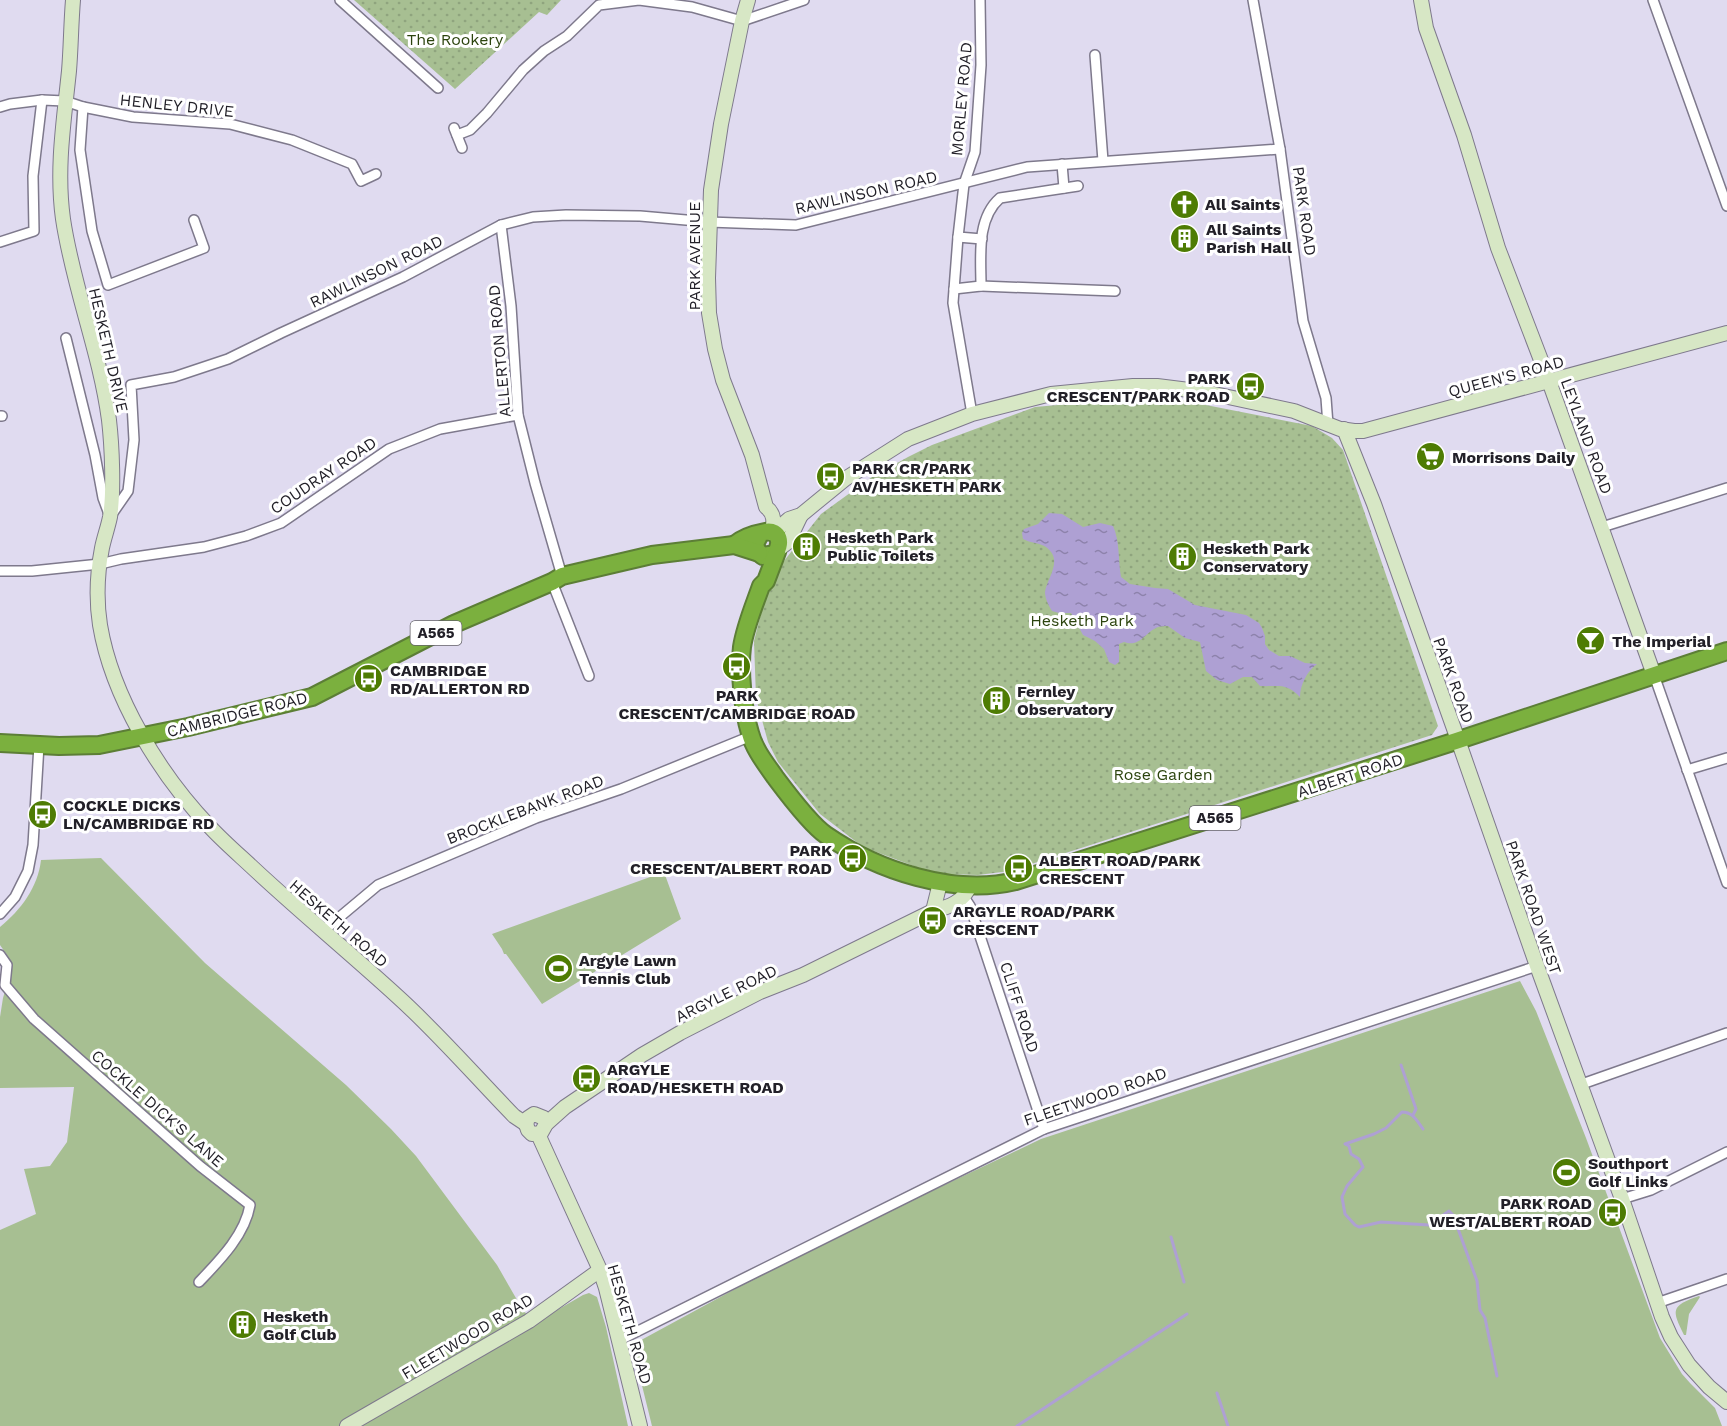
<svg xmlns="http://www.w3.org/2000/svg" width="1727" height="1426" font-family="'Work Sans',sans-serif">
	<style>
		.green { fill: #a7bf92 }
		.park { fill: url(#park-dots) }
		.water { fill: url(#water-ripples) }
		.lines { fill: none; stroke-linecap: round; stroke-linejoin: round }
		.stream { stroke: #aea0d3; stroke-width: 3 }
		.street-casing { stroke: #7e798c; stroke-width: 12 }
		.secondary-casing { stroke: #7e798c; stroke-width: 16 }
		.highway-casing { stroke: #5c7e36; stroke-width: 20 }
		.street { stroke: #fff; stroke-width: 9 }
		.secondary { stroke: #d7e7c5; stroke-width: 14 }
		.highway { stroke: #7bb03e; stroke-width: 16 }
		.labels { text-anchor: middle; stroke-width: 6; stroke-linejoin: round; paint-order: stroke }
		.shield { fill: #fff; stroke: #646368; stroke-width: 1.5 }
		.shield-label { font-size: 15px; font-weight: bold; fill: #222028 }
		.park-label { font-size: 16px; fill: #2c440e; stroke: #fff }
		.street-label { font-size: 16px; fill: #222028; stroke: #fff }
		.poi-label { font-size: 16px; font-weight: bold; fill: #222028; stroke: #fff; text-anchor: start }
	</style>
	<defs>
		<pattern id="park-dots" width="8" height="8" patternUnits="userSpaceOnUse" patternTransform="scale(1.5)"><rect width="8" height="8" fill="#a7bf92"/><path d="M2 2h.1M6 6h.1" fill="none" stroke="#8fa47e" stroke-width="1.8" stroke-linecap="round"/></pattern>
		<pattern id="water-ripples" width="26" height="14" patternUnits="userSpaceOnUse" patternTransform="scale(1.5)"><rect width="26" height="14" fill="#aea0d3"/><path d="M2 4q2-2 4 0t4 0M15 11q2-2 4 0t4 0" fill="none" stroke="#8d82ab"/></pattern>
	</defs>
	<rect width="100%" height="100%" fill="#e0dbf0"/>
	<g class="green">
		<path d="M101,858L205,963L346,1085L391,1129L416,1156L497,1265L524,1312L540,1320L583,1295L589,1293L597,1297L606,1327L628,1426H0V1230L36,1214L24,1169L50,1166L67,1142L74,1087L0,1088V1017L3,998L12,968L7,955L0,945V927C21,910 38,887 41,860Z"/>
		<polygon points="664,872 681,919 542,1004 506,954 504,954 502,949 492,934"/>
		<polygon points="1520,981 1536,1011 1586,1138 1660,1338 1682,1374 1690,1383 1715,1408 1722,1426 652,1426 632,1345 801,1253 1041,1139"/>
		<path d="M1699,1296L1700,1297L1689,1314L1686,1335H1684C1672,1310 1670,1306 1699,1296Z"/>
	</g>
	<g class="park">
		<polygon points="354,0 561,0 547,15 539,12 455,89"/>
		<polygon points="1160,396 1312,426 1332,438 1343,450 1438,726 1432,735 1010,871 978,875 945,874 919,868 863,847 820,814 778,762 768,742 756,698 754,641 765,598 780,566 821,514 872,477 908,457 932,445 1035,407"/>
	</g>
	<path class="water" d="M1049,513L1062,514L1083,527L1100,523L1113,526C1120,541 1118,560 1121,577L1130,584L1155,588L1168,589L1195,605L1246,615L1259,623L1262,628L1265,636V644L1269,650L1279,656H1290L1305,663L1317,664C1307,671 1300,685 1300,697C1286,682 1278,687 1260,686L1252,677H1243L1230,684L1217,680L1206,671L1200,642L1185,638L1168,626C1165,626 1162,626 1158,627C1145,632 1140,648 1124,642L1119,644V662L1115,665L1109,662L1104,649L1095,641L1083,635L1071,613H1059L1052,611C1049,606 1045,599 1045,592C1047,578 1064,560 1046,547C1041,543 1030,543 1023,539L1022,533L1024,529L1038,524Z"/>
	<g class="lines">
		<g class="stream">
			<polyline points="1401,1065 1416,1109 1413,1115"/>
			<path d="M1423,1129C1417,1121 1413,1112 1402,1112L1386,1128L1374,1134L1345,1144L1349,1146L1351,1154L1359,1159L1363,1167L1347,1186L1342,1197L1345,1214L1355,1225L1359,1227L1381,1222L1429,1225L1449,1211L1453,1215L1477,1281L1480,1310L1485,1318L1497,1376"/>
			<polyline points="1171,1237 1184,1282"/>
			<polyline points="1217,1393 1228,1426"/>
			<polyline points="1017,1426 1187,1314"/>
		</g>
		<defs>
			<g id="street">
				<polyline points="340,0 438,88"/>
				<polyline points="1253,0 1280,149 1303,321 1326,398 1328,425"/>
				<polyline points="1653,0 1727,206"/>
				<polyline points="1095,55 1103,161"/>
				<polyline points="0,107 10,104 42,100 65,101 83,107 133,117 230,124 292,140 352,164 361,181 376,174"/>
				<polyline points="83,107 80,150 92,231 108,285 204,248 194,220"/>
				<polyline points="454,128 462,148"/>
				<polyline points="457,135 470,130 487,113 523,70 544,51 567,36 599,5 639,0 692,7 742,21 804,0"/>
				<polyline points="1062,164 1064,188"/>
				<path d="M1078,186L1000,198C976,219 981,257 981,286L1115,291"/>
				<polyline points="501,225 511,306 518,415 535,483 562,576"/>
				<polyline points="958,237 982,239"/>
				<polyline points="0,242 34,231 33,176 42,100"/>
				<polyline points="954,289 981,286"/>
				<polyline points="66,338 95,455 103,498 109,514"/>
				<polyline points="972,414 953,303 958,237 964,184 975,152 981,65 980,0"/>
				<polyline points="0,416 2,416"/>
				<polyline points="112,514 128,491 134,440 131,385 174,377 228,359 281,333 403,277 501,225 533,217 566,215 640,216 709,222 796,225 1027,167 1280,149"/>
				<polyline points="1602,527 1727,488"/>
				<polyline points="0,571 32,571 100,564 121,559 204,547 246,536 281,523 389,449 440,429 518,415"/>
				<polyline points="552,582 589,676"/>
				<polyline points="1654,675 1727,883"/>
				<polyline points="1687,770 1727,758"/>
				<polyline points="964,897 970,906 1044,1129"/>
				<polyline points="0,914 15,897 28,871 33,845 39,745"/>
				<polyline points="323,931 378,885 536,818 621,789 751,736"/>
				<path d="M0,955L7,965L5,985L34,1019L200,1166L250,1205C245,1235 219,1261 199,1282"/>
				<polyline points="1582,1084 1727,1033"/>
				<polyline points="1622,1199 1651,1190 1727,1152"/>
				<polyline points="1657,1303 1727,1279"/>
				<polyline points="620,1340 1044,1129 1537,966"/>
			</g>
			<g id="secondary">
				<path d="M73,0C71,24 71,47 69,71C64,120 56,169 63,219C73,287 100,352 109,420C112,446 114,491 110,517C108,527 104,538 102,548C97,574 96,599 100,625C112,697 160,775 210,827C223,841 238,854 252,867C299,911 349,952 397,996C438,1033 475,1076 514,1116L526,1124"/>
				<path d="M748,0L742,21L721,124L711,190L708,278L709,313L715,349L723,380L752,455L766,507C775,514 774,522 772,533"/>
				<polyline points="1421,0 1426,28 1464,135 1498,248 1549,381 1654,675"/>
				<polyline points="1344,429 1374,504 1458,740 1537,966 1622,1199 1662,1317 1671,1337 1689,1365 1709,1387 1727,1402"/>
				<polyline points="773,533 789,519 801,515 845,479 908,439 972,414 1051,394 1133,386 1157,386 1205,392 1294,411 1340,429 1354,431 1363,431 1727,333"/>
				<polyline points="779,549 788,542 801,515"/>
				<polyline points="933,911 940,883"/>
				<path d="M526,1124L528,1130L532,1134L541,1133L546,1124L565,1107L642,1055L680,1033L760,992L803,975L933,911C949,907 964,902 970,885"/>
				<polyline points="526,1124 528,1118 534,1114 544,1118 546,1124"/>
				<polyline points="538,1134 600,1270 606,1288 640,1426"/>
				<polyline points="347,1426 529,1321 600,1270"/>
			</g>
			<g id="highway">
				<path d="M734,545C742,538 754,534 765,532C780,529 783,545 774,554L763,556L757,551L755,544L760,534"/>
				<path d="M777,552L766,581L761,586C754,606 745,627 742,647C739,671 743,710 750,733C754,749 766,764 775,777C787,793 810,824 826,835C878,871 954,896 1016,881L1456,741L1727,651"/>
				<polyline points="0,743 59,746 99,745 188,727 312,697 454,624 552,582 562,576 652,555 734,545 759,553"/>
			</g>
		</defs>
		<use href="#street" class="street-casing"/>
		<use href="#secondary" class="secondary-casing"/>
		<use href="#highway" class="highway-casing"/>
		<use href="#street" class="street"/>
		<use href="#secondary" class="secondary"/>
		<use href="#highway" class="highway"/>
	</g>
	<defs>
		<symbol id="church-disc" viewBox="-11 -11 22 22"><circle r="9.5" fill="#4e7c03" stroke="#fff"/><path d="M-1.2-6h2.4v3.5h3.3v2.4h-3.3V6h-2.4V-.1h-3.3v-2.4h3.3Z" fill="#fff"/></symbol>
		<symbol id="building-disc" viewBox="-11 -11 22 22"><circle r="9.5" fill="#4e7c03" stroke="#fff"/><path d="M-4-6H4V6H1V3H-1V6H-4ZM-2.5-4.3h1.7v1.8h-1.7ZM.8-4.3h1.7v1.8H.8ZM-2.5-1h1.7V.8h-1.7ZM.8-1h1.7V.8H.8Z" fill="#fff"/></symbol>
		<symbol id="bus-disc" viewBox="-11 -11 22 22"><circle r="9.5" fill="#4e7c03" stroke="#fff"/><path d="M-5-6H5V4H4V6H2V4H-2V6H-4V4H-5ZM-3.5-4V0h7V-4ZM-3.5 1.2v1.5H-2V1.2ZM2 1.2v1.5H3.5V1.2Z" fill="#fff"/></symbol>
		<symbol id="supermarket-disc" viewBox="-11 -11 22 22"><circle r="9.5" fill="#4e7c03" stroke="#fff"/><path d="M-6-5.5h2.5l.6 2H6L4.5 2H-2.5L-4.4-4H-6ZM-1.5 3.2a1.3 1.3 0 1 0 .1 0ZM3 3.2a1.3 1.3 0 1 0 .1 0Z" fill="#fff"/></symbol>
		<symbol id="bar-disc" viewBox="-11 -11 22 22"><circle r="9.5" fill="#4e7c03" stroke="#fff"/><path d="M-6-5H6L.8 .8V4.5H3.5V6h-7V4.5H-.8V.8Z" fill="#fff"/></symbol>
		<symbol id="stadium-disc" viewBox="-11 -11 22 22"><circle r="9.5" fill="#4e7c03" stroke="#fff"/><path d="M0-5a6.5 5 0 1 0 0 10a6.5 5 0 1 0 0-10ZM-3.5-1.8h7v3.6h-7Z" fill="#fff"/></symbol>
	</defs>
	<g fill-rule="evenodd">
		<use href="#church-disc" x="1168" y="188" width="33" height="33"/>
		<use href="#building-disc" x="1168" y="222" width="33" height="33"/>
		<use href="#bus-disc" x="1234" y="370" width="33" height="33"/>
		<use href="#supermarket-disc" x="1414" y="440" width="33" height="33"/>
		<use href="#bus-disc" x="814" y="460" width="33" height="33"/>
		<use href="#building-disc" x="790" y="530" width="33" height="33"/>
		<use href="#building-disc" x="1166" y="540" width="33" height="33"/>
		<use href="#bar-disc" x="1574" y="624" width="33" height="33"/>
		<use href="#bus-disc" x="720" y="650" width="33" height="33"/>
		<use href="#bus-disc" x="352" y="662" width="33" height="33"/>
		<use href="#building-disc" x="980" y="684" width="33" height="33"/>
		<use href="#bus-disc" x="26" y="798" width="33" height="33"/>
		<use href="#bus-disc" x="836" y="842" width="33" height="33"/>
		<use href="#bus-disc" x="1002" y="852" width="33" height="33"/>
		<use href="#bus-disc" x="916" y="904" width="33" height="33"/>
		<use href="#stadium-disc" x="542" y="952" width="33" height="33"/>
		<use href="#bus-disc" x="570" y="1062" width="33" height="33"/>
		<use href="#stadium-disc" x="1550" y="1156" width="33" height="33"/>
		<use href="#bus-disc" x="1596" y="1196" width="33" height="33"/>
		<use href="#building-disc" x="226" y="1308" width="33" height="33"/>
	</g>
	<g class="labels">
		<g class="shield">
			<rect x="410.5" y="621" width="51" height="24" rx="4.5"/>
			<rect x="1189.5" y="806" width="51" height="24" rx="4.5"/>
		</g>
		<g class="shield-label">
			<text x="436" y="638">A565</text>
			<text x="1215" y="823">A565</text>
		</g>
		<g class="park-label">
			<text x="455" y="45">The Rookery</text>
			<text x="1082" y="626">Hesketh Park</text>
			<text x="1163" y="780">Rose Garden</text>
		</g>
		<g class="street-label">
			<text transform="translate(961 99) rotate(-85)" y="6">MORLEY ROAD</text>
			<text transform="translate(177 105) rotate(6)" y="6">HENLEY DRIVE</text>
			<text transform="translate(866 192) rotate(-13)" y="6">RAWLINSON ROAD</text>
			<text transform="translate(1305 211) rotate(82)" y="6">PARK ROAD</text>
			<text transform="translate(694 256) rotate(-90)" y="6">PARK AVENUE</text>
			<text transform="translate(376 271) rotate(-26)" y="6">RAWLINSON ROAD</text>
			<text transform="translate(109 350) rotate(77)" y="6">HESKETH DRIVE</text>
			<text transform="translate(499 351) rotate(-95)" y="6">ALLERTON ROAD</text>
			<text transform="translate(1506 376) rotate(-15)" y="6">QUEEN'S ROAD</text>
			<text transform="translate(1587 436) rotate(70)" y="6">LEYLAND ROAD</text>
			<text transform="translate(323 475) rotate(-34)" y="6">COUDRAY ROAD</text>
			<text transform="translate(1454 680) rotate(70)" y="6">PARK ROAD</text>
			<text transform="translate(237 714) rotate(-14)" y="6">CAMBRIDGE ROAD</text>
			<text transform="translate(1350 775) rotate(-18)" y="6">ALBERT ROAD</text>
			<text transform="translate(525 809) rotate(-21)" y="6">BROCKLEBANK ROAD</text>
			<text transform="translate(1534 907) rotate(71)" y="6">PARK ROAD WEST</text>
			<text transform="translate(339 923) rotate(41)" y="6">HESKETH ROAD</text>
			<text transform="translate(726 993) rotate(-26)" y="6">ARGYLE ROAD</text>
			<text transform="translate(1020 1007) rotate(72)" y="6">CLIFF ROAD</text>
			<text transform="translate(1095 1096) rotate(-19)" y="6">FLEETWOOD ROAD</text>
			<text transform="translate(158 1108) rotate(41)" y="6">COCKLE DICK'S LANE</text>
			<text transform="translate(630 1324) rotate(74)" y="6">HESKETH ROAD</text>
			<text transform="translate(467 1336) rotate(-31)" y="6">FLEETWOOD ROAD</text>
		</g>
		<g class="poi-label">
			<text x="1205" y="210">All Saints</text>
			<text x="1206" y="235">All Saints<tspan x="1206" dy="18">Parish Hall</tspan></text>
			<text x="1230" y="384" text-anchor="end">PARK<tspan x="1230" dy="18">CRESCENT/PARK ROAD</tspan></text>
			<text x="1452" y="463">Morrisons Daily</text>
			<text x="852" y="474">PARK CR/PARK<tspan x="852" dy="18">AV/HESKETH PARK</tspan></text>
			<text x="827" y="543">Hesketh Park<tspan x="827" dy="18">Public Toilets</tspan></text>
			<text x="1203" y="554">Hesketh Park<tspan x="1203" dy="18">Conservatory</tspan></text>
			<text x="1612" y="647">The Imperial</text>
			<text x="390" y="676">CAMBRIDGE<tspan x="390" dy="18">RD/ALLERTON RD</tspan></text>
			<text x="1017" y="697">Fernley<tspan x="1017" dy="18">Observatory</tspan></text>
			<text x="737" y="701" text-anchor="middle">PARK<tspan x="737" dy="18">CRESCENT/CAMBRIDGE ROAD</tspan></text>
			<text x="63" y="811">COCKLE DICKS<tspan x="63" dy="18">LN/CAMBRIDGE RD</tspan></text>
			<text x="832" y="856" text-anchor="end">PARK<tspan x="832" dy="18">CRESCENT/ALBERT ROAD</tspan></text>
			<text x="1039" y="866">ALBERT ROAD/PARK<tspan x="1039" dy="18">CRESCENT</tspan></text>
			<text x="953" y="917">ARGYLE ROAD/PARK<tspan x="953" dy="18">CRESCENT</tspan></text>
			<text x="579" y="966">Argyle Lawn<tspan x="579" dy="18">Tennis Club</tspan></text>
			<text x="607" y="1075">ARGYLE<tspan x="607" dy="18">ROAD/HESKETH ROAD</tspan></text>
			<text x="1588" y="1169">Southport<tspan x="1588" dy="18">Golf Links</tspan></text>
			<text x="1592" y="1209" text-anchor="end">PARK ROAD<tspan x="1592" dy="18">WEST/ALBERT ROAD</tspan></text>
			<text x="263" y="1322">Hesketh<tspan x="263" dy="18">Golf Club</tspan></text>
		</g>
	</g>
</svg>
